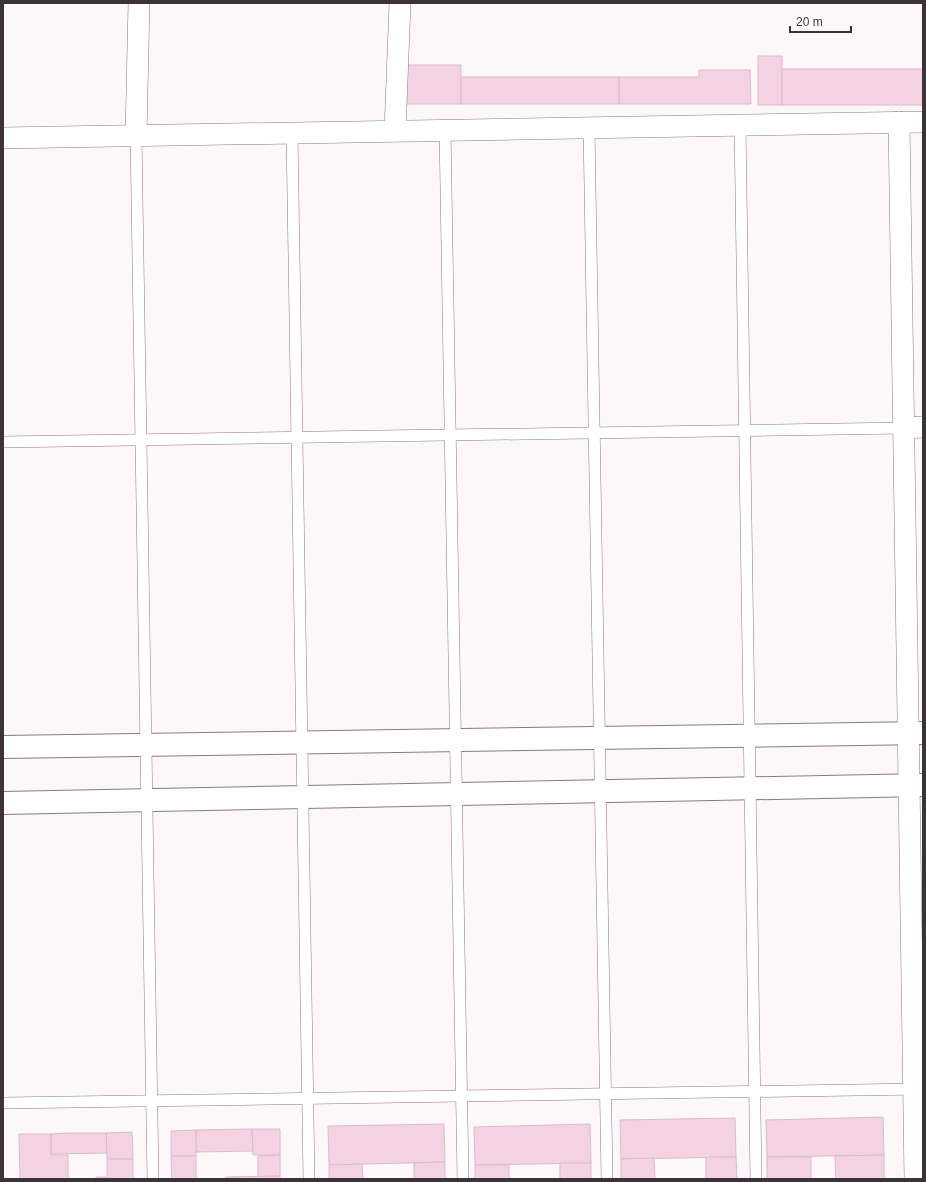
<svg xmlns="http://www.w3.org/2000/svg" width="926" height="1182" font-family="Arial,sans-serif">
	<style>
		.building { fill: #f5d2e3; stroke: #d6bec9 }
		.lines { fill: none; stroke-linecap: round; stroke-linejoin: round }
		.service-casing { stroke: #8e7883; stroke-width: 12 }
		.minor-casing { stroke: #8e7883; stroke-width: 22 }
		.tertiary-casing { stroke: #8e7883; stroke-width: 24 }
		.service { stroke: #fff; stroke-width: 11 }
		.minor { stroke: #fff; stroke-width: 21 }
		.tertiary { stroke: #fff; stroke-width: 22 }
	</style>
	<rect width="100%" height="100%" fill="#fcf7f9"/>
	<g class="building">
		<rect x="758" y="56" width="24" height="49"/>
		<rect x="406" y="65" width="55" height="39"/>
		<rect x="782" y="69" width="141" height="36"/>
		<polygon points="699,70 750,70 751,104 619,104 619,77 699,77"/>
		<rect x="461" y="77" width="158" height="27"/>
		<polygon points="883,1117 884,1155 767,1157 766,1120"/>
		<polygon points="735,1118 736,1157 621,1159 620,1120"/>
		<polygon points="444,1124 445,1162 329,1165 328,1126"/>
		<polygon points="590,1124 591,1163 475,1165 474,1127"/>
		<polygon points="252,1129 253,1151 196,1152 196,1130"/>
		<polygon points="252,1129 280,1129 280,1155 253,1155"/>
		<polygon points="196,1130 196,1156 171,1156 171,1131"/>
		<polygon points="132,1132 133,1159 107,1159 106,1133"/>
		<polygon points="68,1133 106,1133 107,1153 51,1154 51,1134"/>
		<polygon points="19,1134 51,1134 51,1155 68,1155 68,1179 20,1179"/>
		<polygon points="280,1155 280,1176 258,1177 258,1156"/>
		<polygon points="884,1155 884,1179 836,1179 835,1156"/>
		<polygon points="171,1156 196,1156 196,1179 172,1179"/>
		<polygon points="706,1157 736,1157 737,1179 706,1179"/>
		<rect x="767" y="1157" width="44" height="22"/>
		<polygon points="654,1158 655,1179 621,1179 621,1159"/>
		<polygon points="107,1159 133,1159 133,1179 96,1179 96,1177 107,1177"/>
		<polygon points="445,1162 445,1179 414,1179 414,1163"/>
		<rect x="560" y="1163" width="31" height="16"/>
		<polygon points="362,1164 363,1179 329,1179 329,1165"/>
		<rect x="475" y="1165" width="34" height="14"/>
		<polygon points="280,1176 280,1179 226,1179 226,1177"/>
	</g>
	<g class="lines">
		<defs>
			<g id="service">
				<polyline points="740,125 756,1179"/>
				<polyline points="589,128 607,1179"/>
				<polyline points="445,130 463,1179"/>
				<polyline points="292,133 309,1179"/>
				<polyline points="136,136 153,1179"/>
				<polyline points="3,442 903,428"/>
				<polyline points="3,1103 918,1089"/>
			</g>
			<g id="minor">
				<polyline points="899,122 915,1179"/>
				<polyline points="395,131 400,3"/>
				<polyline points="136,136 139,3"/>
				<polyline points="3,138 923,122"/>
				<polyline points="903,428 923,427"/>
			</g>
			<g id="tertiary">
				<polyline points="3,747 923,733"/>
				<polyline points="3,803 923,785"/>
			</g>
		</defs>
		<use href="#service" class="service-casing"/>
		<use href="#minor" class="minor-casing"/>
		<use href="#tertiary" class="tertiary-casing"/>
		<use href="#service" class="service"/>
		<use href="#minor" class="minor"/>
		<use href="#tertiary" class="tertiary"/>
	</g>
	<rect width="926" height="1182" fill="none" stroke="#3c3237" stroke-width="8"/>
	<path d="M790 26v6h61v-6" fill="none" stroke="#3c3237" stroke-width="2"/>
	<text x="796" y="26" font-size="12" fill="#3c3237" stroke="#ffffff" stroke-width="3" paint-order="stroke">20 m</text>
</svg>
